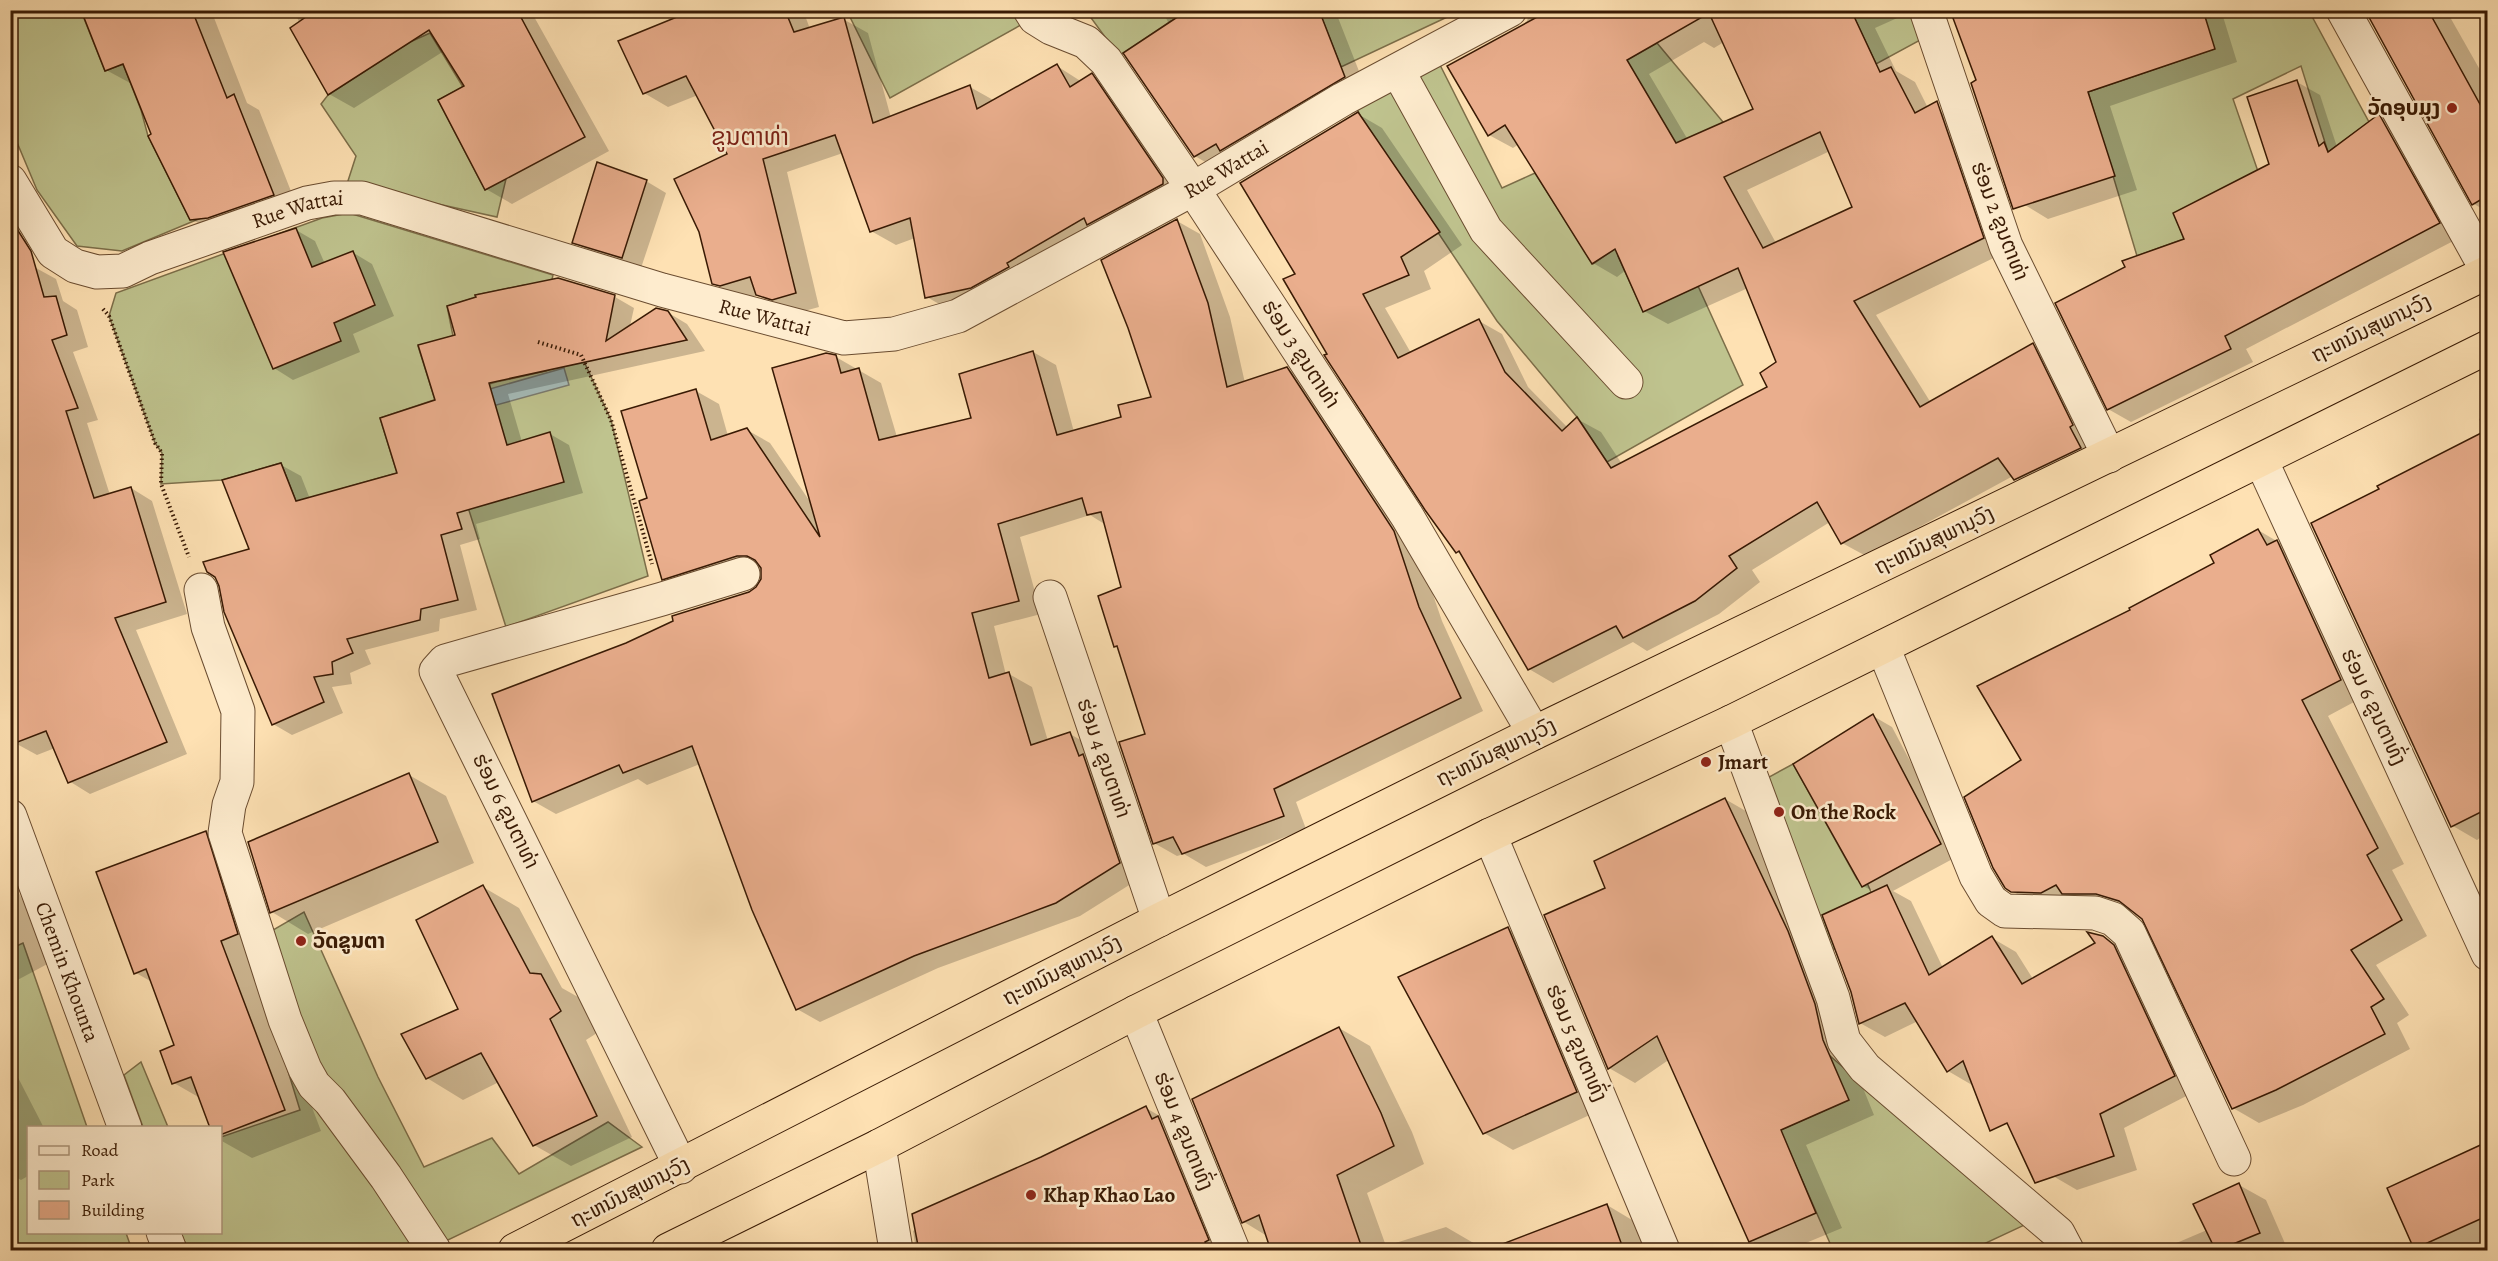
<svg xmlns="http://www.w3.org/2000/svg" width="2498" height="1261" font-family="Alegreya,'Noto Sans Lao',serif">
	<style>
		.green { fill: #bfc38e; stroke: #7c6e49; stroke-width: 1.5 }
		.water { fill: #a5bbb8; stroke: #7a7b70; stroke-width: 1.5 }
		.shadow { fill: #0003; fill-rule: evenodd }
		.building { fill: #eaae8d; stroke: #391a04; stroke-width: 1.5; fill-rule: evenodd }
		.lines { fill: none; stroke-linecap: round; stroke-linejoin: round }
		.minor-casing { stroke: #6a4c30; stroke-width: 35 }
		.highway-casing { stroke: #391a04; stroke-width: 35 }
		.path { stroke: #391a04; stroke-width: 4; stroke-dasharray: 1.5 3; stroke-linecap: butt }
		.minor { stroke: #feecce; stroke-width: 33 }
		.highway { stroke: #fee1b3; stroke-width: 33 }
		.poi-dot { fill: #8f2418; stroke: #feecce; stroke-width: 2 }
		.labels { text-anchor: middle; stroke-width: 5; stroke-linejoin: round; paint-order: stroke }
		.poi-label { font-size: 21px; font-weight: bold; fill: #391a04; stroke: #feecce; text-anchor: start }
		.street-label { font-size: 21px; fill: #391a04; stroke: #feecce }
		.quarter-label { font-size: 24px; fill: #7a1f14; stroke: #feecce }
	</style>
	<rect width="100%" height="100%" fill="#fee1b3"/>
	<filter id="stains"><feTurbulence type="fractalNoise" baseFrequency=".00333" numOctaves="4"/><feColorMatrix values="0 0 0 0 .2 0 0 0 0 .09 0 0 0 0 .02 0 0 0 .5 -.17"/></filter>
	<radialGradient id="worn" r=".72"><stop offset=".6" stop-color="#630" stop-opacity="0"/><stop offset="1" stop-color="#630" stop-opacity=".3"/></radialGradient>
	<g class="green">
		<polygon points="33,11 81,11 105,71 123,64 141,110 148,136 190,220 201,218 122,251 77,246 37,190 11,128 10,18"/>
		<polygon points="847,11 1046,11 890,98"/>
		<polygon points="1086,11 1201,11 1171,21 1119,56"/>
		<polygon points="1319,11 1460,11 1341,67"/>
		<polygon points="1862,11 1912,11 1924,38 1876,64 1853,15"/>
		<polygon points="2203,11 2309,11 2369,122 2328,152 2301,66 2233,99 2262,183 2174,213 2184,239 2137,256 2088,92 2214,49"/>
		<polygon points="430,33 463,87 438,100 485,190 506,179 497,217 347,184 356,156 321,104 328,95 410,42"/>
		<polygon points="1657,43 1723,122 1618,256 1643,311 1698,286 1743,385 1607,462 1577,417 1497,321 1361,117 1353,101 1435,55 1502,188 1535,173 1593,264 1616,248 1627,60"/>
		<polygon points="349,213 553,275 538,342 525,285 475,295 480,324 471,299 447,306 453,336 418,346 435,400 496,382 546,371 581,355 611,420 648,576 506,627 434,400 380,418 397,473 341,489 308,532 281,463 222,480 161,484 162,453 155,443 109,316 116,293 322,218"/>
		<polygon points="1793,764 1857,879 1864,876 1871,892 1838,947 1823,954 1760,782"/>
		<polygon points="304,912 378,1077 424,1167 492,1138 519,1174 608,1122 642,1147 427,1250 188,1250 181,1233 220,1232 221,1137 300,1110 249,944"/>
		<polygon points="23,943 87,1127 28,1128 28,1232 126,1233 132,1250 11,1250 10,949"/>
		<polygon points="1829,1055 1941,1152 2035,1220 1971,1250 1833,1250 1780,1130 1848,1100"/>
		<polygon points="141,1062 168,1127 143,1127 124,1075"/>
	</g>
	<polygon class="water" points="564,368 569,385 449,418 444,402"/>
	<g class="shadow">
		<polygon points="83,10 211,10 247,103 259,110 298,209 216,233 191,219 132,84 106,70"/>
		<polygon points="294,10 537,10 532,13 609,151 512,204 486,189 440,100 466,86 444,51 354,108 329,94"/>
		<polygon points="698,10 803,10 810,29 843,19 868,33 891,118 970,87 995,101 1057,66 1082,82 1092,75 1116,89 1187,193 951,311 927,297 915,238 896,245 871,231 843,153 787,172 819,307 797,313 782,309 759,295 745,299 738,297 713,283 729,155 698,95 668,107 644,93"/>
		<polygon points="1162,10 1335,10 1366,89 1217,169 1195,156 1125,53 1169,24"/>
		<path d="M1553,10H1902L1904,15L1875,28L1896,71L1915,82L1928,108L1931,106L1954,120L2006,252L1876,315L1931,403L2033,345L2056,358L2104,461L2039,493L2013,476L1866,556L1842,543L1830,522L1752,570L1760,582L1719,614L1647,651L1633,642L1553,683L1529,669L1464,556L1457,552L1329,355L1297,275L1358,114L1382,128L1462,245L1424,271L1431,289L1385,308L1411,353L1479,321L1502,334L1528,387L1568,428L1577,419L1601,432L1622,464L1769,387L1778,363L1748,288L1668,324L1644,311L1626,270L1617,277L1593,263L1519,144L1513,148L1489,135L1520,28L1527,21L1529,14L1538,19ZM1704,42L1714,48L1724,42L1755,110L1688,140L1649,74ZM1830,151L1854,208L1776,243L1747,190Z"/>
		<polygon points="1952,10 2221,10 2237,62 2110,106 2137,190 2048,219 2025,205"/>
		<polygon points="2366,10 2446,10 2488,84 2488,212 2474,204"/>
		<polygon points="2297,82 2320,95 2337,147 2379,116 2402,129 2461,237 2246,349 2253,362 2131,422 2108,409 2186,240 2270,165"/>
		<polygon points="646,181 666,193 641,268 593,253 574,242"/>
		<polygon points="1177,221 1200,234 1230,317 1245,383 1287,369 1310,382 1416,545 1442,621 1483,711 1296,802 1306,829 1206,867 1184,854 1177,856 1154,843 1147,735 1119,648 1116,646 1123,588 1106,525 1090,515 1020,537 1041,614 994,626 1006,675 1009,674 1032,687 1048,741 1070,734 1093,747 1142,877 1080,916 938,968 820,1022 797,1009 700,764 647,785 638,779 556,814 533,801 626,644 749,593 757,588 763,579 762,568 686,592 663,579 649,499 696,391 719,404 728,436 747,430 770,443 813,506 836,357 881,383 897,437 973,419 1033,352 1056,365 1074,432 1123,418 1153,398"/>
		<polygon points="296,230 315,241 325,264 352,252 372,264 394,316 353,334 360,352 293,380 274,368"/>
		<polygon points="10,231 26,240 36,268 56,279 63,301 77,310 88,347 73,352 98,420 87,423 110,495 131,488 152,501 187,614 136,630 187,754 90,794 69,781 55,748 37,755 15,743"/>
		<polygon points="615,297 634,308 630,326 667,312 687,324 705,351 508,394 522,442 550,434 569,445 583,493 476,524 480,539 460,545 477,610 440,619 439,631 365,650 371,664 350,673 352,684 332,687 343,713 292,735 273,724 251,550 281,465 301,476 310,499 399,474 437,401"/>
		<polygon points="2488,415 2488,851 2481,837 2477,840 2453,826 2381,490 2485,433 2479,419"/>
		<polygon points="2258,530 2285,546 2367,695 2328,716 2404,864 2392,870 2427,936 2376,965 2409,1015 2397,1023 2410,1049 2303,1105 2259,1123 2233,1108 2143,918 2135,912 2123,909 2039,907 2012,891 2023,761 2132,611 2216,563"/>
		<polygon points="1873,716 1892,727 1960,855 1893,891 1911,901 1943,968 1992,938 2016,952 2033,979 2097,944 2103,937 2128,952 2198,1090 2124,1128 2137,1170 2077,1190 2053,1176 2021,1104 1972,1085 1948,1071 1918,1021 1885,1037 1860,1023 1875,892 1863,886"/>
		<polygon points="409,775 446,796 474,863 308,934 272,912 249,843"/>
		<polygon points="10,787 21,811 35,875 15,885 53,961 10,984"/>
		<polygon points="1725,799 1751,814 1874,1115 1806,1145 1842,1228 1789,1250 1767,1250 1751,1241 1670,1059 1635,1083 1609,1068 1607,889"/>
		<polygon points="206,832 242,854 257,962 321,1131 252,1158 220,1140 220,1128 200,1098 174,1083 176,1046 152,982 136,973"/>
		<polygon points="483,887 519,908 562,988 578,997 597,1033 586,1040 632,1137 571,1166 534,1145 499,1082 463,1100 427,1078 460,1010"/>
		<polygon points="1508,929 1537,945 1605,1108 1513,1150 1484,1133"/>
		<polygon points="1339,1028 1370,1046 1412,1132 1424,1164 1367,1193 1386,1246 1446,1227 1477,1245 1479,1250 1273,1250 1267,1236 1244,1222"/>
		<polygon points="10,1062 44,1128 28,1128 28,1176 21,1180 10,1174"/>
		<polygon points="1146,1108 1177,1126 1236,1250 916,1250 913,1231 1041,1158"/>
		<polygon points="2488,1144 2488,1245 2475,1250 2419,1250 2415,1248 2389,1189"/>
		<polygon points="2239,1185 2266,1200 2287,1248 2282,1250 2160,1250 2207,1230"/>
		<polygon points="1607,1205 1637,1223 1648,1250 1488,1250"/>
		<polygon points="876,1245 886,1250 859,1250"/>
		<polygon points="2023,1247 2030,1250 2000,1250"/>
	</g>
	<g class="building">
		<polygon points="81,10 192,10 227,98 234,94 274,195 208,218 190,220 148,136 151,134 123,64 105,71"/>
		<polygon points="316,10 517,10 585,137 485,190 438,100 464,86 429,30 328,95 290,28"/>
		<polygon points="694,10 785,10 794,32 844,17 873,123 970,85 977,109 1057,64 1070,87 1092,73 1163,178 1163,184 1087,225 1084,218 1007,263 1009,267 971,288 925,298 910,218 870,232 835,135 763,159 796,293 772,300 756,295 750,277 720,286 712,284 699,232 674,179 727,154 686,76 643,94 618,41"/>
		<polygon points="1188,10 1319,10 1345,77 1220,151 1216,144 1194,157 1123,53"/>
		<path d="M1550,10H1851L1880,72L1891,67L1915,113L1937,101L1984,238L1854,301L1920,407L2033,343L2073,425L2070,427L2081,448L2014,480L1998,458L1841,544L1817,502L1729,556L1737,568L1695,601L1623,638L1616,626L1528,670L1459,551L1456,553L1425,510L1324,355L1327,354L1283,279L1295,274L1240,183L1358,112L1440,232L1401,257L1409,275L1363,294L1398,358L1479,319L1505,372L1562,431L1577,417L1611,468L1767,387L1760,373L1776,362L1738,268L1643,312L1615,249L1592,264L1505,125L1488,136L1447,66ZM1709,13L1753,109L1676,143L1627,60ZM1820,132L1852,207L1763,248L1724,177Z"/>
		<polygon points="1950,10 2203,10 2215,49 2088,92 2115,176 2013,209 1971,83 1976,80"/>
		<polygon points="2365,10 2428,10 2487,117 2487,196 2472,205"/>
		<polygon points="2297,80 2319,146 2324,142 2328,152 2379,114 2440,223 2225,336 2231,349 2107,410 2055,303 2125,267 2122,261 2184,239 2173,213 2269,164 2247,97"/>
		<polygon points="597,162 647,180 622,258 572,243"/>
		<polygon points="10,218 31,251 44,297 56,296 67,335 52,340 78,408 66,411 94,498 131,487 166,602 115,618 167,742 68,783 46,731 10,745"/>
		<polygon points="1177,219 1208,303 1227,387 1287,367 1394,531 1419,607 1461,698 1274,789 1284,816 1182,854 1173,837 1153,844 1119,742 1145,734 1117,646 1114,647 1098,596 1121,587 1101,512 1087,515 1082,498 998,524 1019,601 972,613 989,678 1009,672 1031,745 1070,732 1079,756 1083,754 1120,863 1056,903 914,956 796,1010 752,910 692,746 623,773 619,765 532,802 492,694 626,643 673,621 672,616 749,592 756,587 761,579 761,568 755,560 747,556 737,556 662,580 639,501 647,498 621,411 696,389 711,440 747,428 820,537 772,368 826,353 836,355 841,373 859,368 879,440 971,418 959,374 1033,351 1057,435 1121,417 1118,405 1151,397 1128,328 1101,260"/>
		<polygon points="296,228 312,267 353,251 375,305 334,323 341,341 273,369 223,252"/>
		<polygon points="558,278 615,295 606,341 656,308 668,311 687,340 489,383 507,445 550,432 564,482 457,513 462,529 441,535 458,600 421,609 420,620 347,639 353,653 332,662 333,674 314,677 324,702 272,725 224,612 219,586 215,577 207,572 203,562 249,549 222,480 281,463 296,501 397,473 380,418 435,400 418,345 455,335 447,306 476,297 475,295"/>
		<polygon points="2487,430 2487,809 2451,827 2311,523 2379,489 2377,486"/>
		<polygon points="2258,529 2267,545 2277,540 2341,680 2302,700 2378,848 2367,855 2402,920 2351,950 2384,999 2371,1007 2385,1034 2276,1090 2232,1109 2142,919 2119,901 2096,894 2062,894 2056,885 2041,893 2011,892 2005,888 1993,868 1964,797 2021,760 1977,686 2130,610 2129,608 2214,563 2210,555"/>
		<polygon points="1873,714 1941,844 1862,887 1793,764"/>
		<polygon points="409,773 438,842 270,913 248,842"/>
		<polygon points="1725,798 1788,931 1815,1004 1823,1040 1849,1100 1781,1130 1816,1213 1749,1242 1657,1036 1608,1069 1544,915 1605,888 1594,861"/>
		<polygon points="206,831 238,934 221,941 285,1110 220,1135 220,1128 210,1128 191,1077 172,1084 160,1051 174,1045 146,969 134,974 96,872"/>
		<polygon points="483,885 530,973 541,974 561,1011 550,1019 597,1116 533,1146 481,1053 426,1079 401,1034 458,1009 416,920"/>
		<polygon points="1887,885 1929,975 1992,936 2022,984 2095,943 2087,932 2103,936 2114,945 2175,1076 2100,1114 2114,1156 2035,1183 2007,1123 1990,1131 1963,1061 1947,1072 1905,1003 1859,1024 1851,992 1822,915"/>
		<polygon points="1508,927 1577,1092 1483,1134 1398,977"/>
		<polygon points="1339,1027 1381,1113 1394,1146 1337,1175 1363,1251 1271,1251 1259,1215 1242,1223 1192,1099"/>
		<polygon points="1146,1106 1152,1119 1158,1116 1209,1240 1205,1242 1207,1251 919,1251 912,1214 1041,1157"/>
		<polygon points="2487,1142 2487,1216 2414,1249 2387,1188"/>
		<polygon points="2239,1183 2260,1233 2216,1251 2193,1204"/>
		<polygon points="1607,1204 1624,1251 1492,1251 1492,1248"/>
	</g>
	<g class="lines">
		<defs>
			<g id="minor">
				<polyline points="1030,10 1035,18 1051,28 1086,42 1106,61 1193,189 1407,516 1534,733"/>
				<polyline points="1926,10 2006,246 2109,456"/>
				<polyline points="2343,10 2488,272"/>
				<polyline points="1398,71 1486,230 1626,382"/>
				<path id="s1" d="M10,181L53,252L75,266L97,272L123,271L150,258L307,203L334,198H362L662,290L844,338L894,334L958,316L1193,189L1343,99L1510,10"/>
				<polyline points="2261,460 2488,954"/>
				<polyline points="201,590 208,627 238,711 237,782 229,805 225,833 285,1020 305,1069 314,1085 330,1101 386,1177 434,1250"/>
				<polyline points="1050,597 1159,920"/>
				<polyline points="1883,647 1976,876 1991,901 2005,911 2095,913 2113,919 2129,933 2234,1159"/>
				<polyline points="1731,722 1833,998 1844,1041 1865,1068 2058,1233 2067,1250"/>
				<path id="s2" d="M10,816L125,1128"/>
				<polyline points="1490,835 1663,1250"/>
				<polyline points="1136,1012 1233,1250"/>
				<polyline points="879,1146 896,1250"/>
				<polyline points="681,1167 436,671 445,661 662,599 743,574"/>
				<polyline points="163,1232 170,1250"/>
			</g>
			<g id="highway">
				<polyline points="515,1250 1159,920 1534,733 2488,272"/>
				<polyline points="668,1250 879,1146 1136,1012 1490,835 1731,722 2488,347"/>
			</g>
		</defs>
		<use href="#minor" class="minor-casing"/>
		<use href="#highway" class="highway-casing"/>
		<g class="path">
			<polyline points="103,309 109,316 155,443 162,453 161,484 189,557"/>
			<polyline points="538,342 581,355 611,420 652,564"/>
		</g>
		<use href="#minor" class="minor"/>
		<use href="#highway" class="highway"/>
	</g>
	<g class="poi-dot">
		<circle cx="2452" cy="108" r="6"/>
		<circle cx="1706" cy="762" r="6"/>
		<circle cx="1779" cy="812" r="6"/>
		<circle cx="301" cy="941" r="6"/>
		<circle cx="1031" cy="1195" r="6"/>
	</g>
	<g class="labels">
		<g class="poi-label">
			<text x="2440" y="115" text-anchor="end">ວັດອຸບມຸງ</text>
			<text x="1718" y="769">Jmart</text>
			<text x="1791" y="819">On the Rock</text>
			<text x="313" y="948">ວັດຂູນຕາ</text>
			<text x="1043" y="1202">Khap Khao Lao</text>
		</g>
		<g class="street-label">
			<text dy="7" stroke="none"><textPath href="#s1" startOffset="1334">Rue Wattai</textPath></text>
			<text dy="7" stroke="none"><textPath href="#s1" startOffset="344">Rue Wattai</textPath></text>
			<text transform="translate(2000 221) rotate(69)" y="7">ຮ່ອມ 2 ຂູນຕາທ່າ</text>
			<text dy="7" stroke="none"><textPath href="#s1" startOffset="830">Rue Wattai</textPath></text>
			<text transform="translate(2371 328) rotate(-26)" y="7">ຖະຫນົນສຸພານຸວົງ</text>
			<text transform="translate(1301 354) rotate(57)" y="7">ຮ່ອມ 3 ຂູນຕາທ່າ</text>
			<text transform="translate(1934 540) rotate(-26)" y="7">ຖະຫນົນສຸພານຸວົງ</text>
			<text transform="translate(2374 707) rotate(65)" y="7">ຮ່ອມ 6 ຂູນຕາທົ່ງ</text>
			<text transform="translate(1496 752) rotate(-26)" y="7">ຖະຫນົນສຸພານຸວົງ</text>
			<text transform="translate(1104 758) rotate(71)" y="7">ຮ່ອມ 4 ຂູນຕາທ່າ</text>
			<text transform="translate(506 811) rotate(64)" y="7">ຮ່ອມ 6 ຂູນຕາທ່າ</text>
			<text transform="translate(1062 970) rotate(-27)" y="7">ຖະຫນົນສຸພານຸວົງ</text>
			<text dy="7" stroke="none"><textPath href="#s2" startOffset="166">Chemin Khounta</textPath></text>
			<text transform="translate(1577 1043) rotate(67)" y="7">ຮ່ອມ 5 ຂູນຕາທົ່ງ</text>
			<text transform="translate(1184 1131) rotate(68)" y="7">ຮ່ອມ 4 ຂູນຕາທົ່ງ</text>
			<text transform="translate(630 1192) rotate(-27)" y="7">ຖະຫນົນສຸພານຸວົງ</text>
		</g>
		<g class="quarter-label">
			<text x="750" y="145">ຂູນຕາທ່າ</text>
		</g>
	</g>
	<rect width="2498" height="1261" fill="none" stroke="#fee1b3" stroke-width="36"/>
	<rect x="12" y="12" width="2474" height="1237" fill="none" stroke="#391a04" stroke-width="3"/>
	<rect x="18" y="18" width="2462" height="1225" fill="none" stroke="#391a04" stroke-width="1.5"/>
	<rect x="27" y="1126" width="195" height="108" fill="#feecce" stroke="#af987d" stroke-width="1.5"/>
	<rect x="39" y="1146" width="30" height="9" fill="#feecce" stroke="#af987d" stroke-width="1.5"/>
	<text x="81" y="1156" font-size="18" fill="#391a04">Road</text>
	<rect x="39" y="1171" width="30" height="18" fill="#bfc38e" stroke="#af987d" stroke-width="1.5"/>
	<text x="81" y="1186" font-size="18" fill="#391a04">Park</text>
	<rect x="39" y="1201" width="30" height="18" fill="#eaae8d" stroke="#af987d" stroke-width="1.5"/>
	<text x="81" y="1216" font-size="18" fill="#391a04">Building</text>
	<rect width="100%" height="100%" filter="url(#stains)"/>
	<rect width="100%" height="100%" fill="url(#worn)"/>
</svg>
